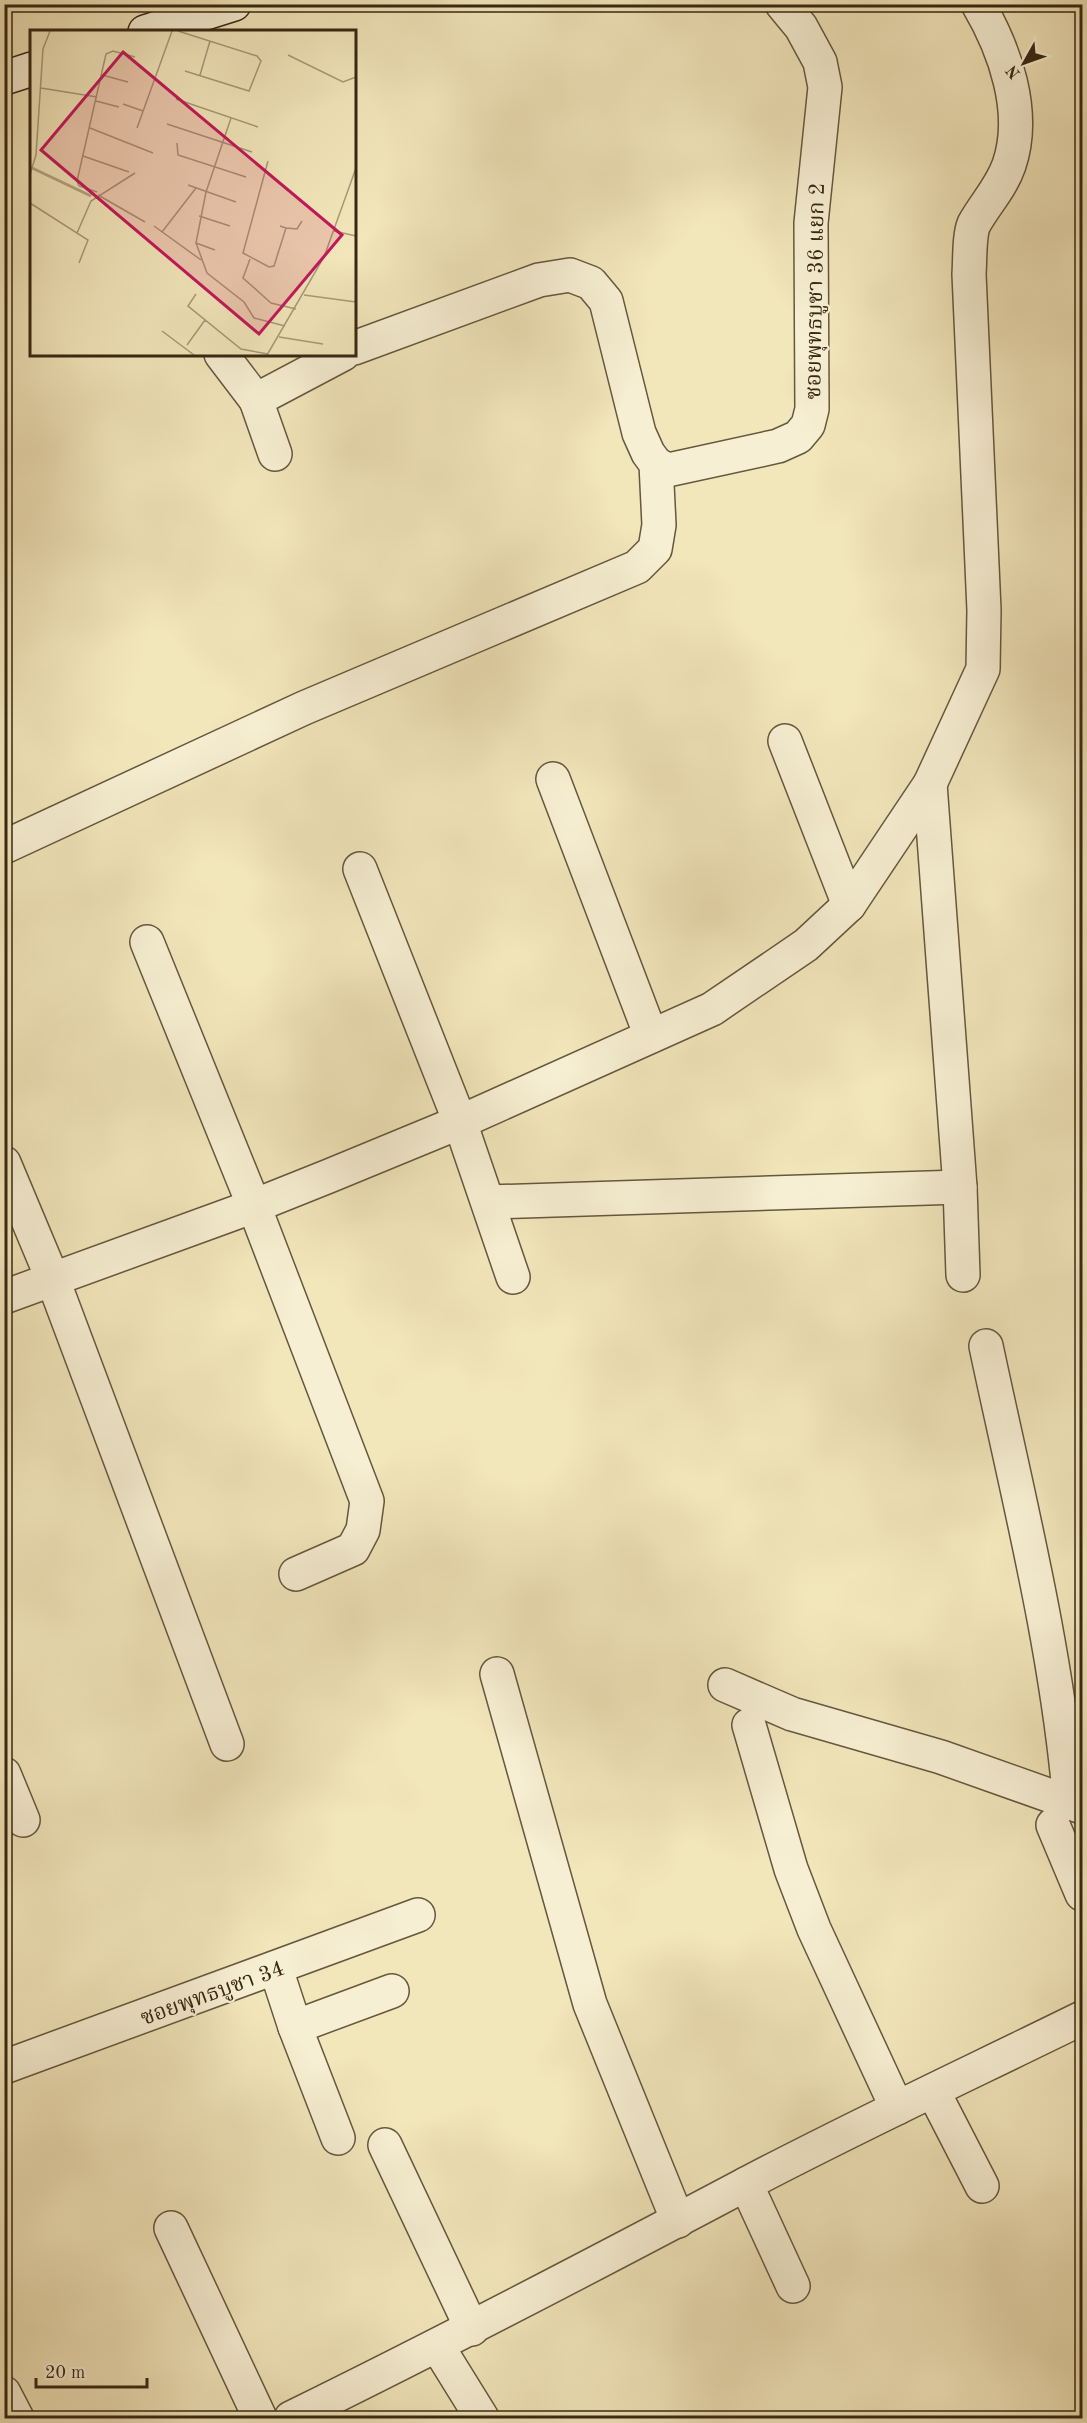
<svg xmlns="http://www.w3.org/2000/svg" width="1087" height="2423" font-family="'Old Standard TT','Noto Serif Thai',serif">
	<style>
		.lines { fill: none; stroke-linecap: round; stroke-linejoin: round }
		.street-casing { stroke: #66573d; stroke-width: 36 }
		.secondary-casing { stroke: #372713; stroke-width: 36 }
		.street { stroke: #f7efd3; stroke-width: 33 }
		.secondary { stroke: #f7efd3; stroke-width: 33 }
		.labels { text-anchor: middle; stroke-width: 4.5; stroke-linejoin: round; paint-order: stroke }
		.street-label { font-size: 22px; fill: #372713; stroke: #f7efd3 }
		.inset-river { fill: none; stroke: #b2a582; stroke-width: 3 }
		.inset-road { fill: none; stroke: #a79a78; stroke-width: 1.5 }
		.view { fill: #c2185b; fill-opacity: 0.15; stroke: #c2185b; stroke-width: 3 }
		.inset-edge { fill: none; stroke: #372713; stroke-width: 3 }
	</style>
	<rect width="100%" height="100%" fill="#f2e6bb"/>
	<filter id="stains"><feTurbulence type="fractalNoise" baseFrequency=".00333" numOctaves="4"/><feColorMatrix values="0 0 0 0 .2 0 0 0 0 .09 0 0 0 0 .02 0 0 0 .5 -.17"/></filter>
	<radialGradient id="worn" r=".72"><stop offset=".6" stop-color="#630" stop-opacity="0"/><stop offset="1" stop-color="#630" stop-opacity=".3"/></radialGradient>
	<g class="lines">
		<defs>
			<g id="street">
				<polyline points="221,354 256,400"/>
				<polyline points="275,454 256,400 343,354"/>
				<polyline points="656,464 668,470 778,446 798,437 808,425 812,409 811,223 825,87 820,62 801,27 782,4"/>
				<polyline points="785,741 849,905"/>
				<polyline points="553,779 651,1036"/>
				<polyline points="930,784 960,1187 963,1275"/>
				<polyline points="4,847 304,708 637,567 655,549 659,525 656,464 648,453 639,433 606,301 591,283 570,275 539,280 354,348"/>
				<polyline points="360,869 460,1122 513,1277"/>
				<polyline points="147,942 254,1206 367,1501 363,1530 353,1549 296,1574"/>
				<polyline points="4,1163 53,1280 227,1744"/>
				<polyline points="489,1202 960,1187"/>
				<path d="M4,1297L254,1206L329,1176L460,1122L712,1009L806,945L849,905L930,784L983,669L984,610L969,274C970,262 969,235 974,224C985,204 1001,188 1009,165C1027,112 1005,50 978,4"/>
				<path d="M986,1346C1018,1497 1057,1649 1070,1803"/>
				<polyline points="497,1674 590,2004 678,2221"/>
				<polyline points="725,1685 792,1714 941,1757 1082,1807"/>
				<polyline points="749,1725 791,1869 814,1929 897,2108"/>
				<polyline points="4,1774 23,1820"/>
				<polyline points="1053,1825 1082,1894"/>
				<polyline points="276,1969 295,2027 338,2138"/>
				<polyline points="295,2027 392,1991"/>
				<polyline points="4,2067 418,1915"/>
				<polyline points="933,2091 982,2186"/>
				<polyline points="385,2145 472,2329"/>
				<polyline points="746,2184 793,2286"/>
				<polyline points="171,2228 260,2418"/>
				<polyline points="438,2347 482,2418"/>
				<polyline points="4,2393 17,2418"/>
				<path d="M291,2418C444,2343 595,2264 746,2184C856,2126 970,2073 1082,2018"/>
			</g>
			<g id="secondary">
				<polyline points="145,32 234,4"/>
				<polyline points="4,78 32,69"/>
			</g>
		</defs>
		<use href="#street" class="street-casing"/>
		<use href="#secondary" class="secondary-casing"/>
		<use href="#street" class="street"/>
		<use href="#secondary" class="secondary"/>
	</g>
	<g class="labels">
		<g class="street-label">
			<text transform="translate(814 291) rotate(-89)" y="8">ซอยพุทธบูชา 36 แยก 2</text>
			<text transform="translate(212 1992) rotate(-20)" y="8">ซอยพุทธบูชา 34</text>
		</g>
	</g>
	<g transform="translate(30 30)">
		<rect width="326" height="326" fill="#f2e6bb"/>
		<path class="inset-river" d="M0,137L61,166"/>
		<path class="inset-road" d="M148,1L227,26L231,31L219,61L155,41M258,25L313,52L326,47M72,45L98,52M170,45L180,11M11,58L67,67M146,69L228,97M66,71L89,77M93,74L113,81M201,88L176,162L166,213L177,243L214,272L224,288L255,296M137,94L222,122M60,98L123,123M107,98L142,1M147,113L148,125L216,147M53,126L99,142M238,131L213,223L239,237L244,236L256,198L250,196M0,144L6,125L13,19L20,1M158,155L206,172M67,162L49,156L47,151L76,24L83,21L105,27M68,165L115,192M0,173L58,210L49,233M169,186L200,196M124,196L171,230M256,198L267,199L272,191M304,201L326,206M132,202L166,158M47,203L61,171L105,143M166,213L185,220M220,229L213,248L241,273L266,279M166,264L158,276L211,319L238,324M274,265L326,272M132,301L164,325M249,307L293,314M157,315L175,290M237,325L294,227L326,138"/>
		<path class="view" d="M93,22L312,205L229,304L11,120Z"/>
		<rect width="326" height="326" class="inset-edge"/>
	</g>
	<rect width="1087" height="2423" fill="none" stroke="#f2e6bb" stroke-width="24"/>
	<rect x="6" y="6" width="1075" height="2411" fill="none" stroke="#372713" stroke-width="3"/>
	<rect x="12" y="12" width="1063" height="2399" fill="none" stroke="#372713" stroke-width="1.5"/>
	<g transform="translate(1024 63) rotate(230)" stroke="#f7efd3" stroke-width="4.5" paint-order="stroke">
	<path d="M0-4.5L10 22L0 15L-10 22Z" fill="#372713"/>
	<text y="-9" font-size="16" font-weight="bold" text-anchor="middle" fill="#372713">N</text>
	</g>
	<path d="M36 2378v9h111v-9" fill="none" stroke="#372713" stroke-width="3"/>
	<text x="45" y="2378" font-size="18" fill="#372713" stroke="#f7efd3" stroke-width="4.5" paint-order="stroke">20 m</text>
	<rect width="100%" height="100%" filter="url(#stains)"/>
	<rect width="100%" height="100%" fill="url(#worn)"/>
</svg>
